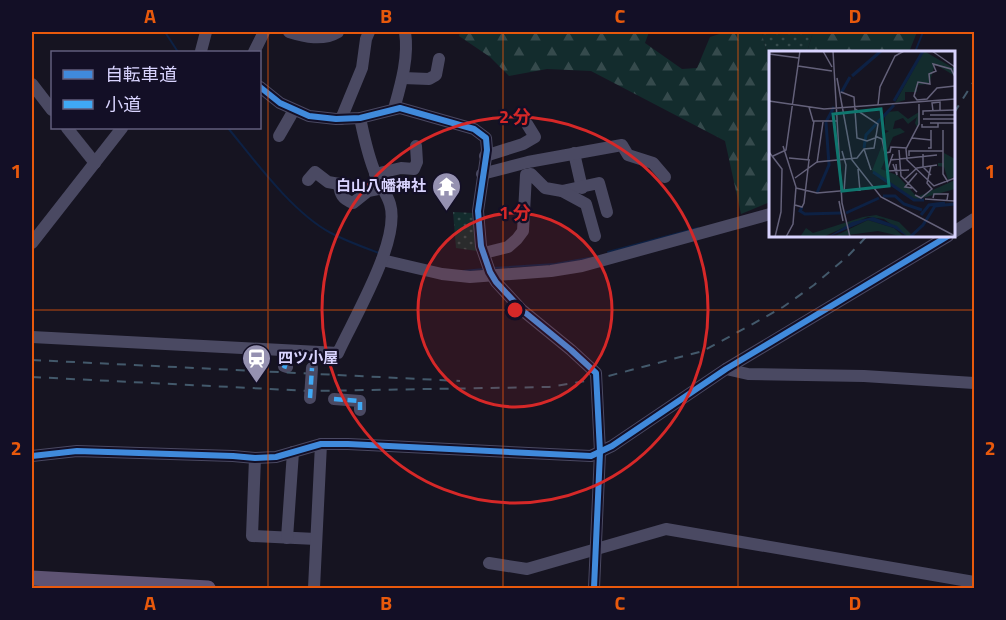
<svg xmlns="http://www.w3.org/2000/svg" width="1006" height="620" font-family="'Titillium Web','Noto Sans JP',sans-serif">
	<style>
		.forest { fill: url(#forest-firs) }
		.park { fill: url(#park-dots) }
		.lines { fill: none; stroke-linecap: round; stroke-linejoin: round }
		.stream { stroke: #0d2144; stroke-width: 2 }
		.minor { stroke: #4a4962; stroke-width: 12 }
		.major { stroke: #5e5373; stroke-width: 15 }
		.rail { stroke: #43596b; stroke-width: 2; stroke-dasharray: 9 8; stroke-linecap: butt }
		.minor-bridge { stroke: #4a4962; stroke-width: 12 }
		.quiet { stroke: #3fa9f5; stroke-width: 4.5; stroke-dasharray: 9 4.5; stroke-linecap: butt }
		.cycleway-casing { stroke: #130f26; stroke-width: 10 }
		.cycleway { stroke: #408adc; stroke-width: 6 }
		.grid { fill: none; stroke: #e8590c; stroke-width: 1.5; stroke-opacity: 0.55 }
		.ring { fill: none; stroke: #d62828; stroke-width: 3 }
		.labels { text-anchor: middle; stroke-width: 4.5; stroke-linejoin: round; paint-order: stroke }
		.poi-label { font-size: 15px; font-weight: bold; fill: #d9d4ff; stroke: #130f26; text-anchor: end }
		.inset-river { fill: none; stroke: #0d2144; stroke-width: 3 }
		.inset-road { fill: none; stroke: #64617a; stroke-width: 1.5 }
		.view { fill: #0f766e; fill-opacity: 0.15; stroke: #0f766e; stroke-width: 3 }
		.inset-edge { fill: none; stroke: #d9d4ff; stroke-width: 3 }
		.centre { fill: #d62828; stroke: #130f26; stroke-width: 3 }
		.ring-label { font-size: 18px; text-anchor: middle; font-weight: bold; fill: #d62828; stroke: #130f26; stroke-width: 4.5; stroke-linejoin: round; paint-order: stroke }
		.neatline { fill: none; stroke: #e8590c; stroke-width: 2 }
		.grid-label { font-size: 20px; text-anchor: middle; font-weight: bold; fill: #e8590c }
	</style>
	<defs>
		<pattern id="forest-firs" width="22" height="20" patternUnits="userSpaceOnUse" patternTransform="scale(1.5)"><rect width="22" height="20" fill="#132c2d"/><path d="M5 1l3.5 6h-7zM16 11l3.5 6h-7z" fill="#354a4c"/></pattern>
		<pattern id="park-dots" width="8" height="8" patternUnits="userSpaceOnUse" patternTransform="scale(1.5)"><rect width="8" height="8" fill="#132c2d"/><path d="M2 2h.1M6 6h.1" fill="none" stroke="#354a4c" stroke-width="1.8" stroke-linecap="round"/></pattern>
	</defs>
	<rect width="100%" height="100%" fill="#161421"/>
	<g class="forest">
		<polygon points="460,32 649,32 645,43 682,69 697,68 710,37 726,32 762,32 770,69 770,202 741,214 725,141 591,71 547,69 509,76 490,57 459,36"/>
		<polygon points="813,32 917,32 909,52 807,52"/>
	</g>
	<g class="park">
		<polygon points="762,32 813,32 807,52 770,52 770,69"/>
		<polygon points="453,212 474,213 477,251 456,248"/>
	</g>
	<g class="lines">
		<g class="stream">
			<polyline points="165,32 178,52"/>
			<polyline points="915,52 923,32"/>
			<path d="M228,128C255,161 293,213 331,233C346,241 363,247 379,253"/>
			<polyline points="608,252 698,228"/>
			<polyline points="493,268 555,264 589,258"/>
			<polyline points="463,271 484,269"/>
		</g>
		<g class="minor">
			<path d="M289,32C305,37 323,41 338,32"/>
			<polyline points="201,51 206,32"/>
			<polyline points="254,52 264,32"/>
			<polyline points="403,78 429,79 436,75 439,59"/>
			<polyline points="32,84 52,110"/>
			<polyline points="260,87 280,103 309,116 336,119 360,118 400,108 474,129 486,138 487,150 478,211 481,246 490,272 496,282 522,310 571,350 596,373 600,452 594,588"/>
			<path d="M394,109C401,84 409,57 405,32"/>
			<polyline points="341,119 362,68 366,39 369,32"/>
			<polyline points="67,128 95,163"/>
			<polyline points="279,136 294,110"/>
			<polyline points="574,153 582,188"/>
			<polyline points="485,156 523,144 535,137 527,124"/>
			<polyline points="375,174 401,168 414,169 417,162 416,146"/>
			<polyline points="482,174 528,162 622,145 628,155 653,163 665,177"/>
			<path d="M308,180L315,172L328,182L339,184C340,194 342,199 353,203L368,191L383,188"/>
			<polyline points="562,191 599,183 607,212"/>
			<polyline points="954,232 974,219"/>
			<polyline points="32,243 122,128"/>
			<polyline points="484,253 508,247 517,239 523,231 526,175 531,174 545,188 562,191 586,204 595,236"/>
			<polyline points="382,260 442,274 470,277 551,271 582,266 770,214"/>
			<path d="M32,337L338,353C354,318 401,240 390,204C387,194 380,185 376,175C368,157 364,137 360,118"/>
			<polyline points="286,351 284,366 287,367"/>
			<polyline points="726,369 748,374 864,376 974,383"/>
			<polyline points="334,399 360,401 360,410"/>
			<polyline points="32,456 77,451 233,456 255,458 276,457 321,444 348,444 591,456 612,446 726,369 948,236"/>
			<polyline points="255,458 252,536 316,539"/>
			<polyline points="287,538 293,452"/>
			<polyline points="489,563 527,569 666,529 974,582"/>
			<polyline points="314,588 321,444"/>
		</g>
		<polyline class="major" points="32,578 208,588"/>
		<g class="rail">
			<polyline points="954,113 974,81"/>
			<polyline points="32,360 460,381"/>
			<polyline points="32,377 310,391 549,387 597,379 703,351 749,326 783,307 814,285 848,256 867,236"/>
		</g>
		<polyline class="minor-bridge" points="310,398 312,368"/>
		<g class="quiet">
			<polyline points="286,351 284,366 287,367"/>
			<polyline points="310,398 312,368"/>
			<polyline points="334,399 360,401 360,410"/>
		</g>
		<defs>
			<g id="cycleway">
				<polyline points="260,87 280,103 309,116 336,119 360,118 400,108 474,129 486,138 487,150 478,211 481,246 490,272 496,282 522,310 571,350 596,373 600,452 594,588"/>
				<polyline points="32,456 77,451 233,456 255,458 276,457 321,444 348,444 591,456 612,446 726,369 948,236"/>
			</g>
		</defs>
		<use href="#cycleway" class="cycleway-casing"/>
		<use href="#cycleway" class="cycleway"/>
	</g>
	<path class="grid" d="M268,32V588M503,32V588M738,32V588M32,310H974"/>
	<circle cx="515" cy="310" r="97" fill="#d62828" fill-opacity=".12"/>
	<g class="ring">
		<circle cx="515" cy="310" r="97"/>
		<circle cx="515" cy="310" r="193"/>
	</g>
	<defs>
		<symbol id="temple-pin" viewBox="-11 -11 22 30"><path d="M0 17L-7.5 6A9.5 9.5 0 1 1 7.5 6Z" fill="#9591b1" stroke="#130f26"/><path d="M0-6L5-2H3V0L6.5 2.5H4V6H1.5V3h-3V6H-4V2.5H-6.5L-3 0V-2H-5Z" fill="#fff"/></symbol>
		<symbol id="station-pin" viewBox="-11 -11 22 30"><path d="M0 17L-7.5 6A9.5 9.5 0 1 1 7.5 6Z" fill="#9591b1" stroke="#130f26"/><path d="M-3-6H3Q5-6 5-4V2Q5 4 3 4L4.5 6H3L1.5 4h-3L-3 6H-4.5L-3 4Q-5 4-5 2V-4Q-5-6-3-6ZM-3.5-4v3h7v-3ZM-3.5 1v1.5H-2V1ZM2 1v1.5H3.5V1Z" fill="#fff"/></symbol>
	</defs>
	<g fill-rule="evenodd">
		<use href="#temple-pin" x="430" y="170" width="33" height="45"/>
		<use href="#station-pin" x="240" y="342" width="33" height="45"/>
	</g>
	<g class="labels">
		<g class="poi-label">
			<text x="426" y="191">白山八幡神社</text>
			<text x="278" y="363" text-anchor="start">四ツ小屋</text>
		</g>
	</g>
	<g transform="translate(769 51)">
		<rect width="186" height="186" fill="#161421"/>
		<path d="M155,0L186,18V25L166,13L160,33L148,34V41H136V49L126,52ZM129,60L139,68L150,61V73L148,76L146,72L148,66L139,73L134,67L126,70L124,78L131,77L136,81L124,86L117,102L115,83L120,80L116,79V66L118,61ZM113,94L117,107L112,118L128,124L148,146L186,129V138L146,149L103,120ZM107,164L130,171L145,186H139L115,168L99,166L56,185L31,186L37,177L44,182L94,166ZM99,169L125,177L135,186L109,180L64,186Z" fill="#132c2d"/>
		<path d="M175,102L186,108V125L179,129L175,116L169,115V112H175Z" fill="#132c2d"/>
		<path d="M104,166L128,175L139,186L125,177L99,169L59,186L83,171Z" fill="#0d2144"/>
		<path class="inset-river" d="M83,25L112,0M72,42L81,26M125,50L154,0M95,97L97,84L125,54M104,121L145,149H155M48,142L60,114L57,71L65,56M114,145H126L135,153L153,159M33,156L31,160L36,163L72,162M77,162L110,147M152,164L160,154L176,152M141,186L154,174L166,155L186,153"/>
		<path class="inset-road" d="M54,0L63,16M64,0L73,152L81,186M163,0L186,16M0,3L30,7M29,15L63,20M186,26L182,18L164,13L167,20L160,23L161,33L149,31L145,45L148,49L158,48L168,37L186,35M68,27L83,109L112,146L186,185M72,41L85,46L88,87L98,90L106,87M0,50L55,58L186,48M150,53V73L137,98L138,109L165,135L186,127M109,54L111,36L126,5L135,0M40,56L44,70H68M164,60L163,52L171,51V60M154,64V60L186,59M161,64H186M154,68H186M161,72H186M153,73V76H169V72M174,79V123L179,131M106,85L113,88L116,102L121,101L122,96L138,97M143,87L162,89M14,95L27,136L24,173L17,186M159,97H162V79M95,98L102,119M130,99L132,125L148,141M73,100L77,114L75,141M0,101L13,118L12,161L6,186M124,103L118,120L140,119M154,103V116L162,124M4,105L17,99L31,0M140,105V100H174M20,107L41,109M39,109L45,70M121,109L168,104M48,112L54,71M124,113L128,124L127,113M89,118L91,140M26,127L48,111L88,107L95,98L105,97L109,73L86,58M135,129L148,117L168,114M27,137L48,142L105,137M143,137L136,136L148,122M146,144L152,147L163,138L158,132L162,115M164,147L165,143H179L178,149M156,148L186,150M70,150L74,170M26,154L33,156L35,152L40,109"/>
		<path class="view" d="M112,58L120,135L73,140L64,63Z"/>
		<rect width="186" height="186" class="inset-edge"/>
	</g>
	<circle cx="515" cy="310" r="9" class="centre"/>
	<g class="ring-label">
		<text x="515" y="123">2 分</text>
		<text x="515" y="219">1 分</text>
	</g>
	<rect width="1006" height="620" fill="none" stroke="#130f26" stroke-width="66"/>
	<rect x="51" y="51" width="210" height="78" fill="#130f26" stroke="#625e7d" stroke-width="1.5"/>
	<rect x="63" y="70" width="30" height="9" fill="#408adc" stroke="#625e7d" stroke-width="1.5"/>
	<text x="105" y="81" font-size="18" fill="#d9d4ff">自転車道</text>
	<rect x="63" y="100" width="30" height="9" fill="#3fa9f5" stroke="#625e7d" stroke-width="1.5"/>
	<text x="105" y="111" font-size="18" fill="#d9d4ff">小道</text>
	<rect x="33" y="33" width="940" height="554" class="neatline"/>
	<g class="grid-label">
		<text x="150" y="23">A</text>
		<text x="386" y="23">B</text>
		<text x="620" y="23">C</text>
		<text x="855" y="23">D</text>
		<text x="16" y="178">1</text>
		<text x="990" y="178">1</text>
		<text x="16" y="455">2</text>
		<text x="990" y="455">2</text>
		<text x="150" y="610">A</text>
		<text x="386" y="610">B</text>
		<text x="620" y="610">C</text>
		<text x="855" y="610">D</text>
	</g>
</svg>
